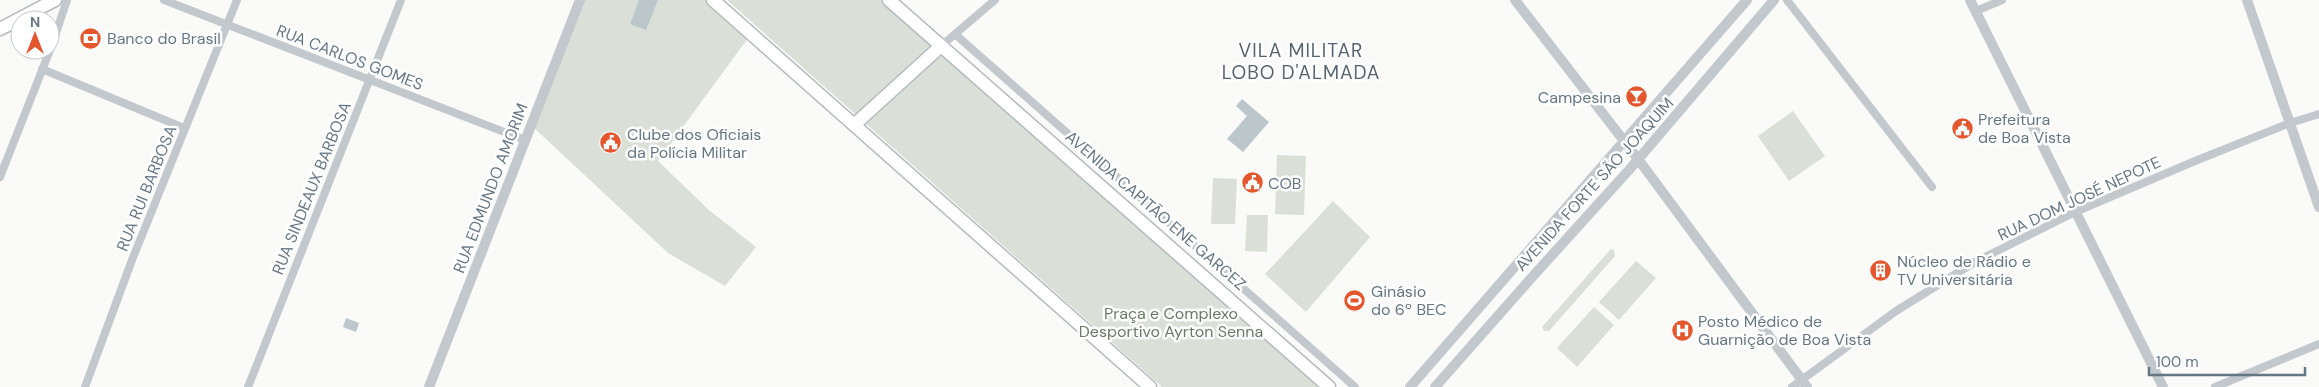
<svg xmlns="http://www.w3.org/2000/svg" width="2319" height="387" font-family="'DM Sans',sans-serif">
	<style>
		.green { fill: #dadfd7 }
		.water { fill: #bbc7cb }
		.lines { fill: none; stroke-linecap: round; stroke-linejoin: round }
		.primary-casing { stroke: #b5babe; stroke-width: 15 }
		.minor { stroke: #c3c8cc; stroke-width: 8 }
		.tertiary { stroke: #c3c8cc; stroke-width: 10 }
		.primary { stroke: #fff; stroke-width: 12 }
		.labels { text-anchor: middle; stroke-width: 5; stroke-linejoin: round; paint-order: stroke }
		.poi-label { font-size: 16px; fill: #657683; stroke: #fff; text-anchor: start }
		.street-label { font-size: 16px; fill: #657683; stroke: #fff }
		.park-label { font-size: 16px; fill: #687a64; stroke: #fff }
		.quarter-label { font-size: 19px; letter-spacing: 1px; fill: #57646e; stroke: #fff }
	</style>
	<rect width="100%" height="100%" fill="#fafaf8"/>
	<g class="green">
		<polygon points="580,0 713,0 751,34 658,161 710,211 756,247 725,286 668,253 531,125"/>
		<polygon points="727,0 881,0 1329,387 1162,387"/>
		<polygon points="1793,111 1825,156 1789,181 1758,136"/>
		<polygon points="1277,155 1306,156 1304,215 1275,214"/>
		<polygon points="1213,178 1237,179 1235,224 1211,224"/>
		<polygon points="1333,201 1370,237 1306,312 1265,274"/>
		<polygon points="1247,215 1268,215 1267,252 1245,251"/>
		<polygon points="1611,249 1614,250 1615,256 1549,331 1544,331 1542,327"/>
		<polygon points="1636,261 1656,278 1619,320 1599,302"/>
		<polygon points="1594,307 1614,325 1577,367 1557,348"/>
	</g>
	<g class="water">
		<polygon points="639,0 658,0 646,30 630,24"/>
		<polygon points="1242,99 1269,122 1243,152 1227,139 1247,116 1236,106"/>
		<polygon points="346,318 359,323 356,332 343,327"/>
	</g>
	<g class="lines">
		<defs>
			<g id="primary">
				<polyline points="713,0 1150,387"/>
				<polyline points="889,0 1329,387"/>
				<polyline points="0,29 55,0"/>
				<polyline points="854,125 941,46"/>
			</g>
		</defs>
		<use href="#primary" class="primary-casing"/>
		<g class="minor">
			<polyline points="164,0 525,140"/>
			<polyline points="1787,0 1932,187"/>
			<polyline points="1976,11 2002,0"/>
			<polyline points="956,35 1355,387"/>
			<polyline points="941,46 995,0"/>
			<polyline points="42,69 184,128"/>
			<polyline points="0,177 52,45 67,0"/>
			<polyline points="85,387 132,260 237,0"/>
			<polyline points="248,387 401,0"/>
			<polyline points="1792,387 1896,311 1975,262 2075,212 2195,161 2290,123 2319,114"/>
			<polyline points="2215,387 2319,344"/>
		</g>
		<g class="tertiary">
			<polyline points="1515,0 1638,159 1807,387"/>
			<polyline points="1970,0 2163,387"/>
			<polyline points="2247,0 2319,207"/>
			<polyline points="429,387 580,0"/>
			<polyline points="1410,387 1747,0"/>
			<polyline points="1435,387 1534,275 1629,170 1774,0"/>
		</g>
		<use href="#primary" class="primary"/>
	</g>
	<defs>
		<symbol id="bank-disc" viewBox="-11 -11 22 22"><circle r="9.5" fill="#e4572e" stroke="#fff"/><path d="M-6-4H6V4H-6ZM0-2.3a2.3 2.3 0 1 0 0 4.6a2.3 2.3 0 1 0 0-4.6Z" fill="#fff"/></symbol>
		<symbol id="bar-disc" viewBox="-11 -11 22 22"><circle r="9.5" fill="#e4572e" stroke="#fff"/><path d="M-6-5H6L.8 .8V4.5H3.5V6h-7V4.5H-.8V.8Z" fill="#fff"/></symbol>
		<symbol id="civic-disc" viewBox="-11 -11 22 22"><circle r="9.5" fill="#e4572e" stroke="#fff"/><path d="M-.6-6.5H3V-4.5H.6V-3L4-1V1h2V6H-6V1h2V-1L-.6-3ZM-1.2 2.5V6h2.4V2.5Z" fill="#fff"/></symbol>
		<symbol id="building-disc" viewBox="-11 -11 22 22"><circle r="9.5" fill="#e4572e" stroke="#fff"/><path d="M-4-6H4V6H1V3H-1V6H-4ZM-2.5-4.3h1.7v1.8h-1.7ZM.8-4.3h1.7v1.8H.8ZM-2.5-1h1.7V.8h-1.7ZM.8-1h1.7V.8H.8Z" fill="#fff"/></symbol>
		<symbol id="stadium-disc" viewBox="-11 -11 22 22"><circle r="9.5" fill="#e4572e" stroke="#fff"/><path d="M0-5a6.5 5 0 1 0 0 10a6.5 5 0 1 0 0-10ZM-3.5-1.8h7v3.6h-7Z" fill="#fff"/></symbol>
		<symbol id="hospital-disc" viewBox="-11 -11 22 22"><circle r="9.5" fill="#e4572e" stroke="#fff"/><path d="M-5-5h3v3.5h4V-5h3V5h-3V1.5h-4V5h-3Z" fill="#fff"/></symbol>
	</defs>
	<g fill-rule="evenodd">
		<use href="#bank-disc" x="78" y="26" width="25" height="25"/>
		<use href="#bar-disc" x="1624" y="84" width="25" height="25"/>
		<use href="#civic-disc" x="1950" y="116" width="25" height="25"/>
		<use href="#civic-disc" x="598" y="130" width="25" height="25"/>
		<use href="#civic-disc" x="1240" y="170" width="25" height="25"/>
		<use href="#building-disc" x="1868" y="258" width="25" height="25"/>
		<use href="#stadium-disc" x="1342" y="288" width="25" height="25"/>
		<use href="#hospital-disc" x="1670" y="318" width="25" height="25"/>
	</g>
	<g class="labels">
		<g class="poi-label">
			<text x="107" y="44">Banco do Brasil</text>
			<text x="1621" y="103" text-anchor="end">Campesina</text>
			<text x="1978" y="125">Prefeitura<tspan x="1978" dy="18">de Boa Vista</tspan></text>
			<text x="627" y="140">Clube dos Oficiais<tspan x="627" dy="18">da Polícia Militar</tspan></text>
			<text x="1268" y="189">COB</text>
			<text x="1897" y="267">Núcleo de Rádio e<tspan x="1897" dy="18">TV Universitária</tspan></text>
			<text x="1371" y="297">Ginásio<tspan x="1371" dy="18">do 6º BEC</tspan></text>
			<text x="1698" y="327">Posto Médico de<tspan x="1698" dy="18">Guarnição de Boa Vista</tspan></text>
		</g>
		<g class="street-label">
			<text transform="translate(350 57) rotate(21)" y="6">RUA CARLOS GOMES</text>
			<text transform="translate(1594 184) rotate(-48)" y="6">AVENIDA FORTE SÃO JOAQUIM</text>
			<text transform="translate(146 188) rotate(-68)" y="6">RUA RUI BARBOSA</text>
			<text transform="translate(311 188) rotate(-68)" y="6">RUA SINDEAUX BARBOSA</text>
			<text transform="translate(490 188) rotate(-69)" y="6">RUA EDMUNDO AMORIM</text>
			<text transform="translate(2079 198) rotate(-25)" y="6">RUA DOM JOSÉ NEPOTE</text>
			<text transform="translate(1156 210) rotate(41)" y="6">AVENIDA CAPITÃO ENE GARCEZ</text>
		</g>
		<g class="park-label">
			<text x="1171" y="319">Praça e Complexo<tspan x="1171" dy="18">Desportivo Ayrton Senna</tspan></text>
		</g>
		<g class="quarter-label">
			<text x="1301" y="57">VILA MILITAR<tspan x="1301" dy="22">LOBO D'ALMADA</tspan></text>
		</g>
	</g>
	<g transform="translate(35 35)"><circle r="24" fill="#ffffff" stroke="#c1c8cd"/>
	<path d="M0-4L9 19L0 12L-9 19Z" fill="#e4572e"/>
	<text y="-8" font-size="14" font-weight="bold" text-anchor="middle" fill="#657683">N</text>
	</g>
	<path d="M2149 367v8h156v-8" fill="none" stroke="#657683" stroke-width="2.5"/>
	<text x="2156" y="367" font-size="15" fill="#657683" stroke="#ffffff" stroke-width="4" paint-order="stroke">100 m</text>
</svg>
